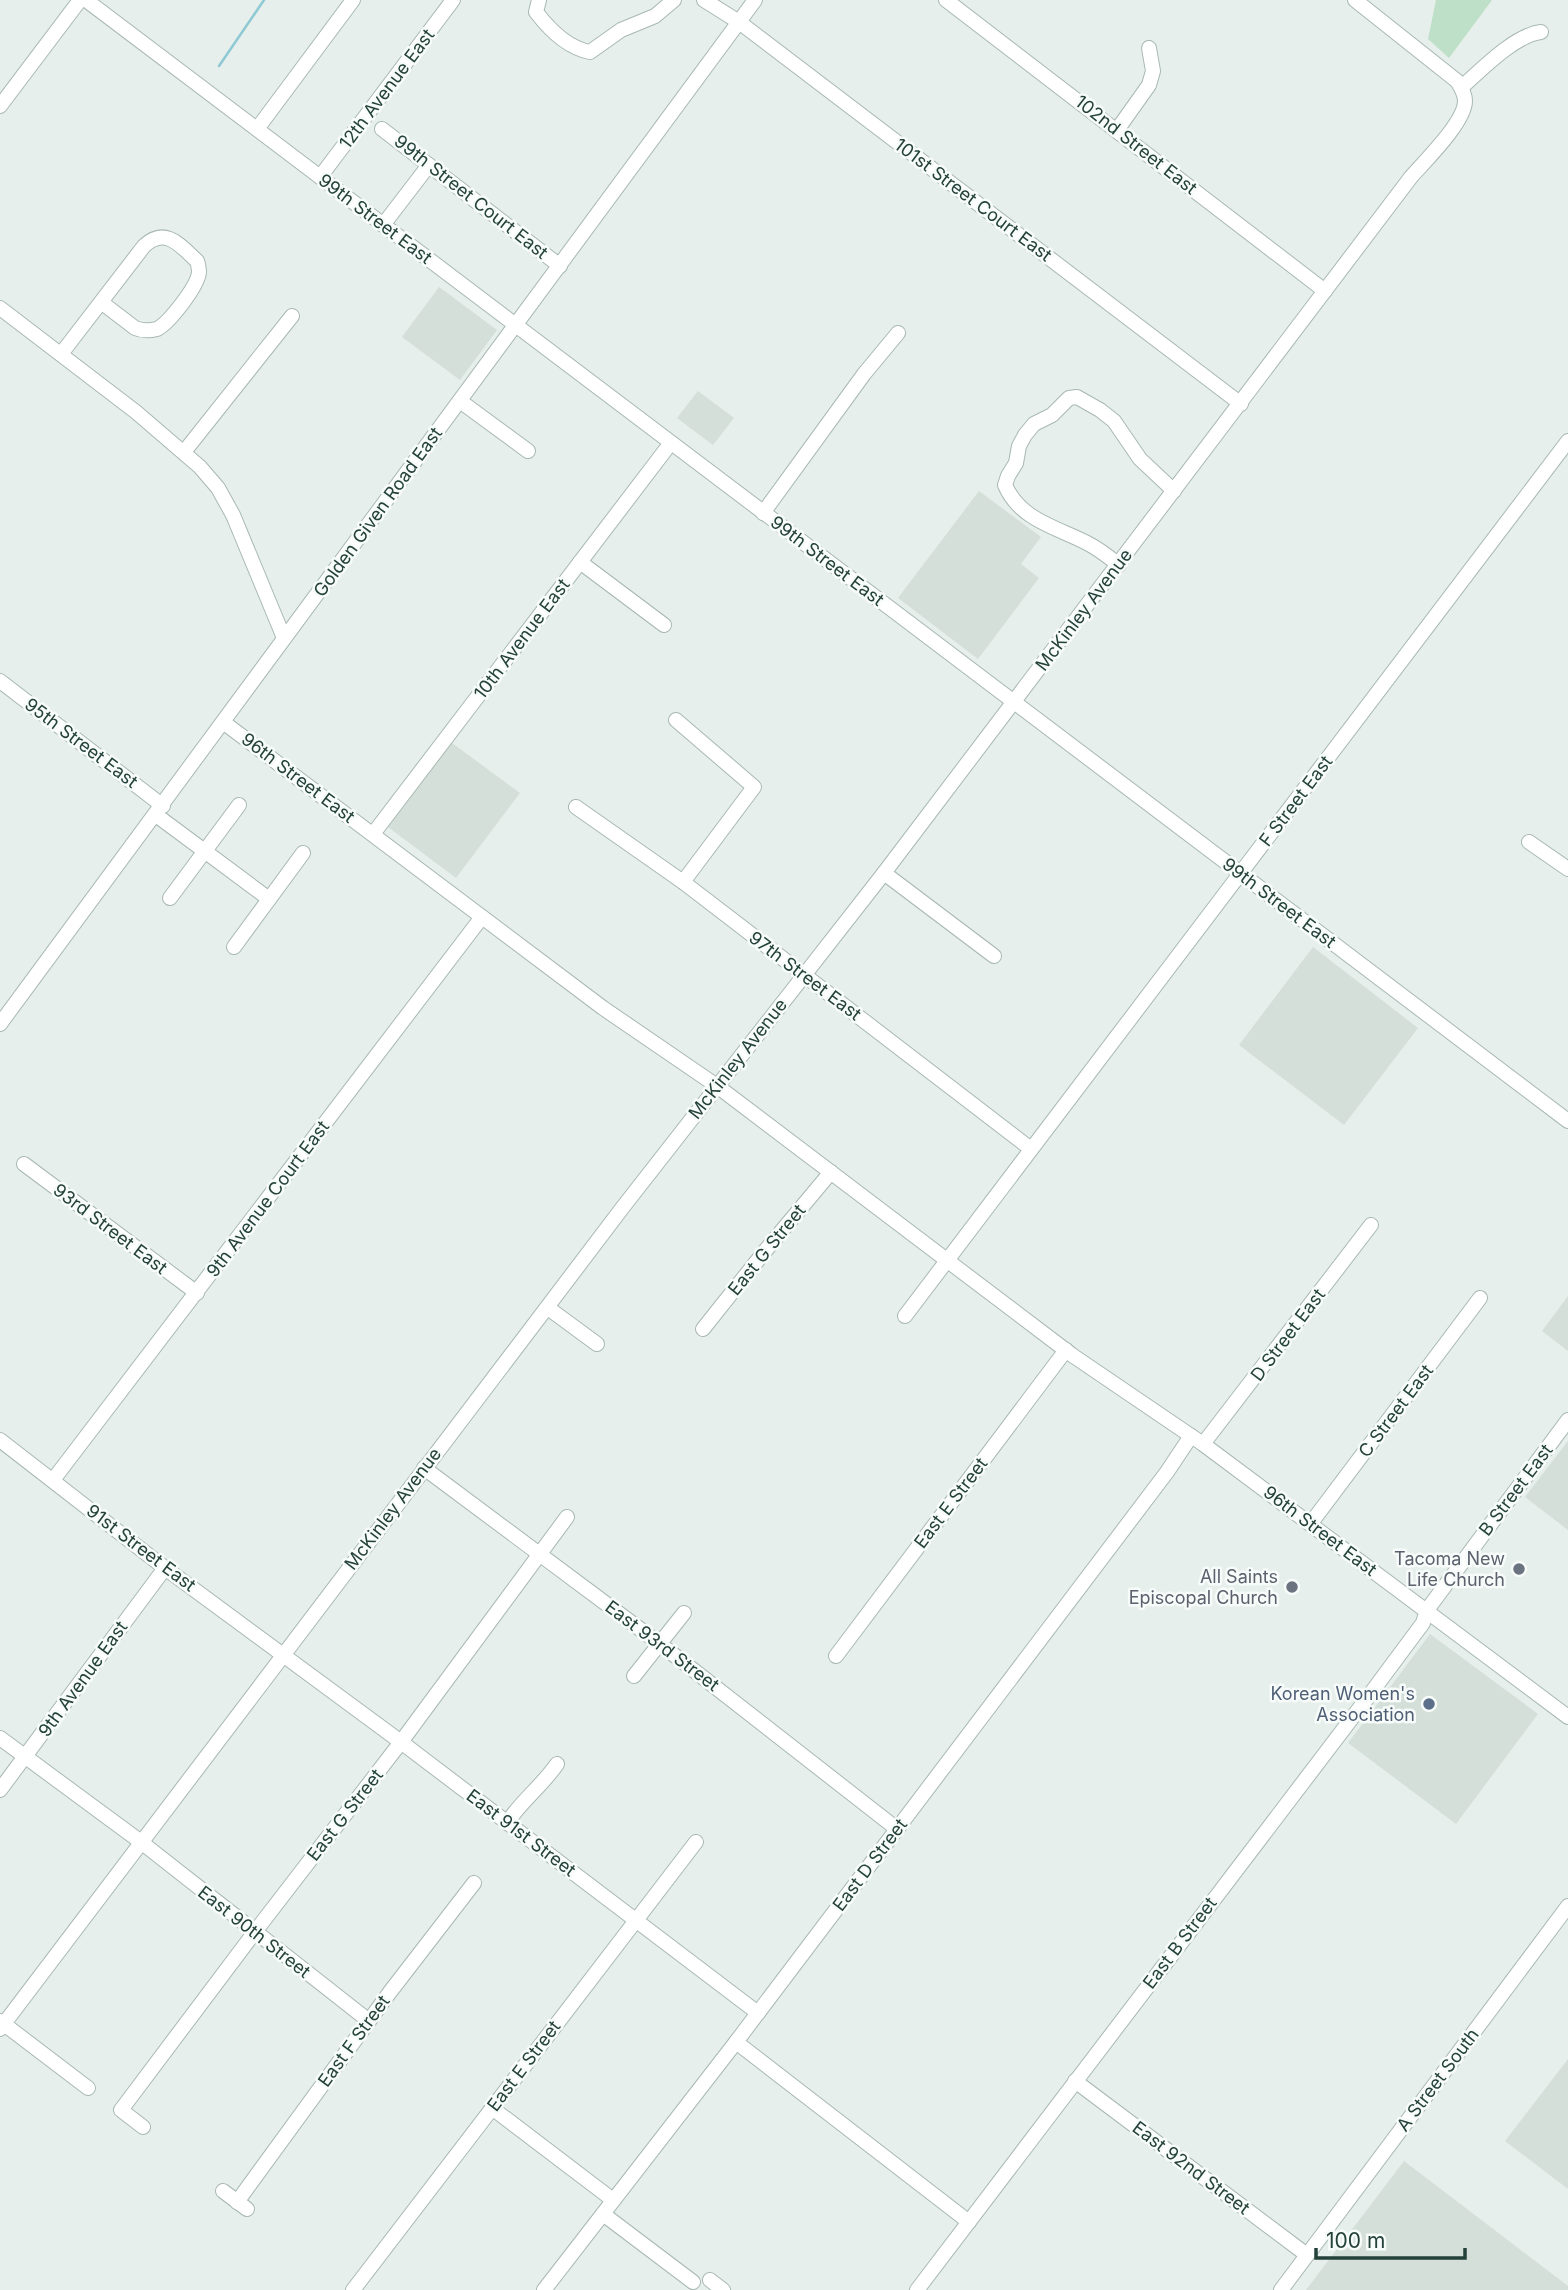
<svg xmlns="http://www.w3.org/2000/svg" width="1568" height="2290" font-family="Inter,sans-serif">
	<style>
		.built { fill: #d4dfda }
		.green { fill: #bfe0c8 }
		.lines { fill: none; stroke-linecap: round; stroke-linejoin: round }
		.stream { stroke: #8ec9d4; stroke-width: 2.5 }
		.minor-casing { stroke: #a8b8b2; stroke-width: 16 }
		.minor { stroke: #fff; stroke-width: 14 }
		.worship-dot { fill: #6b7280; stroke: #f7fbf9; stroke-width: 2.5 }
		.service-dot { fill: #5c6f8a; stroke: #f7fbf9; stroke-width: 2.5 }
		.labels { text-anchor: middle; stroke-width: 5; stroke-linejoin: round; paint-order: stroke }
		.street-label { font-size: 18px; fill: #24423a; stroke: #f7fbf9 }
		.worship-label { font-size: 18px; fill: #5b616d; stroke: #f7fbf9; text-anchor: end }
		.service-label { font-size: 18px; fill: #4e5e75; stroke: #f7fbf9; text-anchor: end }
	</style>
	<rect width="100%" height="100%" fill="#e6efeb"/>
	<g class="built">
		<polygon points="439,287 497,330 460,380 402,337"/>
		<polygon points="698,391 734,418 713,445 677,418"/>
		<polygon points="979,491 1041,537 1021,564 1039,578 978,659 898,598"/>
		<polygon points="452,743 520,793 456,878 388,827"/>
		<polygon points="1313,947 1418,1028 1344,1125 1239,1045"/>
		<polygon points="1568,1296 1568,1351 1542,1331"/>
		<polygon points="1568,1441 1568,1530 1525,1497"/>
		<polygon points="1430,1634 1538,1714 1456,1824 1348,1743"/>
		<polygon points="1568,2059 1568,2189 1505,2141"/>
		<polygon points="1404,2161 1568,2286 1568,2290 1306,2290"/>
	</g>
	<polygon class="green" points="1436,0 1492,0 1449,58 1428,39"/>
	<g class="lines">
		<polyline class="stream" points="219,66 264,0"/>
		<defs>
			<g id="minor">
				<polyline points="86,0 1568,1121"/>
				<path d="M539,0L536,12C549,29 568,48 590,52L621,30L655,16L674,0"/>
				<polyline points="704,0 739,22 1241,404"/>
				<polyline points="946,0 1325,291"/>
				<path d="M1462,87C1482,69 1515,35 1541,32"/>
				<polyline points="0,106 80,0"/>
				<polyline points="257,129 353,0"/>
				<polyline points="382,129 560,266"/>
				<polyline points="1117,130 1149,85 1153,71 1149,48"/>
				<polyline points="320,177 453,0"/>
				<polyline points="383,225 429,165"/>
				<polyline points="0,308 136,412 200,467 218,488 233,515 284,638"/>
				<path d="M61,354L144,246C165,226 180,245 197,261C198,262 199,271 199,272C198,286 169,323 157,329C149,331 142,331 135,328L101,302"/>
				<polyline points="460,401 528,451"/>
				<polyline points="184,452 292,316"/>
				<polyline points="763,513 864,374 898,333"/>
				<polyline points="580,562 664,625"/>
				<path d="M1119,565C1109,557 1099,549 1087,543C1056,527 1020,520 1005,485L1008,476L1016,463L1019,446L1025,435L1034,424L1052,415L1069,398L1077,397L1100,410L1114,421L1140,459L1174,491"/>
				<polyline points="0,681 163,806"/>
				<polyline points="676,720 754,787 683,882"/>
				<polyline points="223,722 603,1008 717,1086 1072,1355 1203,1444 1568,1717"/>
				<polyline points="576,807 683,882 1031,1149"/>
				<polyline points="156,815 269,899"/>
				<polyline points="373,834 670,444"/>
				<polyline points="1529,842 1568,869"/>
				<polyline points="884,873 994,956"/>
				<polyline points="170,898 239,805"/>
				<polyline points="234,947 303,853"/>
				<polyline points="0,1024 755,0"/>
				<polyline points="24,1164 197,1293"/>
				<polyline points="548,1308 597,1344"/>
				<polyline points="905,1316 1568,441"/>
				<polyline points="703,1329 765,1251 831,1172"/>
				<polyline points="0,1440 165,1568 401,1742 758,2013"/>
				<polyline points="1203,1444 1371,1225"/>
				<polyline points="424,1468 660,1644 897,1829"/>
				<polyline points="53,1480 482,917"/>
				<polyline points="1311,1523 1480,1298"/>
				<polyline points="836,1656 1066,1350"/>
				<polyline points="634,1676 684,1613"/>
				<polyline points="0,1738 141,1842 369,2021"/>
				<polyline points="0,1790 165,1568"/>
				<path d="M507,1823C521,1801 542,1786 557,1764"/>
				<polyline points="0,2021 88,2088"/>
				<path d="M0,2029L623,1207L884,873L1411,177C1425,161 1465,122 1465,101C1465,94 1461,87 1457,81L1355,0"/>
				<polyline points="736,2042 969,2222"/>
				<polyline points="1075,2081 1307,2255"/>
				<polyline points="492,2108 613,2200"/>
				<polyline points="143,2127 121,2110 254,1933 401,1742 567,1517"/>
				<polyline points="223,2191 247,2209"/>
				<polyline points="237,2202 390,1992 474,1883"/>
				<polyline points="603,2214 693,2282"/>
				<polyline points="710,2280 723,2290"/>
				<polyline points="353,2290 696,1842"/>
				<polyline points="544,2290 736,2042 1167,1472 1191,1436"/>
				<polyline points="917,2290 1368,1697 1423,1623 1427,1610 1568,1420"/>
				<polyline points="1281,2290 1568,1906"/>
			</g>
		</defs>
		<use href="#minor" class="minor-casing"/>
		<use href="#minor" class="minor"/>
	</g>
	<g class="worship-dot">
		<circle cx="1519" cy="1569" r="7"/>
		<circle cx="1292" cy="1587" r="7"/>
	</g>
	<circle class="service-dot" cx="1429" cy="1704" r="7"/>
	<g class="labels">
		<g class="street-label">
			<text transform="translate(387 89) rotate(-53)" y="6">12th Avenue East</text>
			<text transform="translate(1136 145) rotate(38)" y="6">102nd Street East</text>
			<text transform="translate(471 197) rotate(38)" y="6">99th Street Court East</text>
			<text transform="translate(973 200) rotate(37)" y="6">101st Street Court East</text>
			<text transform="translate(375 219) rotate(37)" y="6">99th Street East</text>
			<text transform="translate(378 512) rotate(-54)" y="6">Golden Given Road East</text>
			<text transform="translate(827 561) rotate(37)" y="6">99th Street East</text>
			<text transform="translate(1084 610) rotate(-53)" y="6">McKinley Avenue</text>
			<text transform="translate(522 639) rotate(-53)" y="6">10th Avenue East</text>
			<text transform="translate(81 743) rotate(37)" y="6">95th Street East</text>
			<text transform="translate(298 778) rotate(37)" y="6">96th Street East</text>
			<text transform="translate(1296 801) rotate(-53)" y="6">F Street East</text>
			<text transform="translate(1279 903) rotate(37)" y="6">99th Street East</text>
			<text transform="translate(805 976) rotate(37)" y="6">97th Street East</text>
			<text transform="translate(738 1059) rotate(-52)" y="6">McKinley Avenue</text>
			<text transform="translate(268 1199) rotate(-53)" y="6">9th Avenue Court East</text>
			<text transform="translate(110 1229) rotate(37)" y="6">93rd Street East</text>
			<text transform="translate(767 1250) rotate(-51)" y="6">East G Street</text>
			<text transform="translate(1288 1335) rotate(-53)" y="6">D Street East</text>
			<text transform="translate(1396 1411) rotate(-53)" y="6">C Street East</text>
			<text transform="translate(1516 1490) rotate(-53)" y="6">B Street East</text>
			<text transform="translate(951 1503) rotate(-53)" y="6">East E Street</text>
			<text transform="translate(393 1509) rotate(-53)" y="6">McKinley Avenue</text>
			<text transform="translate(1320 1531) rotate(37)" y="6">96th Street East</text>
			<text transform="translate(141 1548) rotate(37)" y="6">91st Street East</text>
			<text transform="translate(662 1646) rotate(37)" y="6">East 93rd Street</text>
			<text transform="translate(83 1679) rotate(-54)" y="6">9th Avenue East</text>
			<text transform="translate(345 1815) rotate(-52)" y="6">East G Street</text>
			<text transform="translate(521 1833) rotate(37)" y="6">East 91st Street</text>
			<text transform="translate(870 1865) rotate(-53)" y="6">East D Street</text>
			<text transform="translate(254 1932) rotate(38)" y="6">East 90th Street</text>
			<text transform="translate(1180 1943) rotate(-53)" y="6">East B Street</text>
			<text transform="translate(354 2041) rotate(-54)" y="6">East F Street</text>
			<text transform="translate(524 2066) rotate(-53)" y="6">East E Street</text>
			<text transform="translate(1438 2080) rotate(-53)" y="6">A Street South</text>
			<text transform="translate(1191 2168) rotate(37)" y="6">East 92nd Street</text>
		</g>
		<g class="worship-label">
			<text x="1505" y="1565">Tacoma New<tspan x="1505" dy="21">Life Church</tspan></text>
			<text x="1278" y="1583">All Saints<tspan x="1278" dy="21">Episcopal Church</tspan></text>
		</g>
		<g class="service-label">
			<text x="1415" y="1700">Korean Women's<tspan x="1415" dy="21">Association</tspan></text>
		</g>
	</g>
	<path d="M1316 2248v10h149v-10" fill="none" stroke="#24423a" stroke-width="3.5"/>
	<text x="1326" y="2248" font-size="21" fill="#24423a" stroke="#f7fbf9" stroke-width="5" paint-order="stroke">100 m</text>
</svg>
